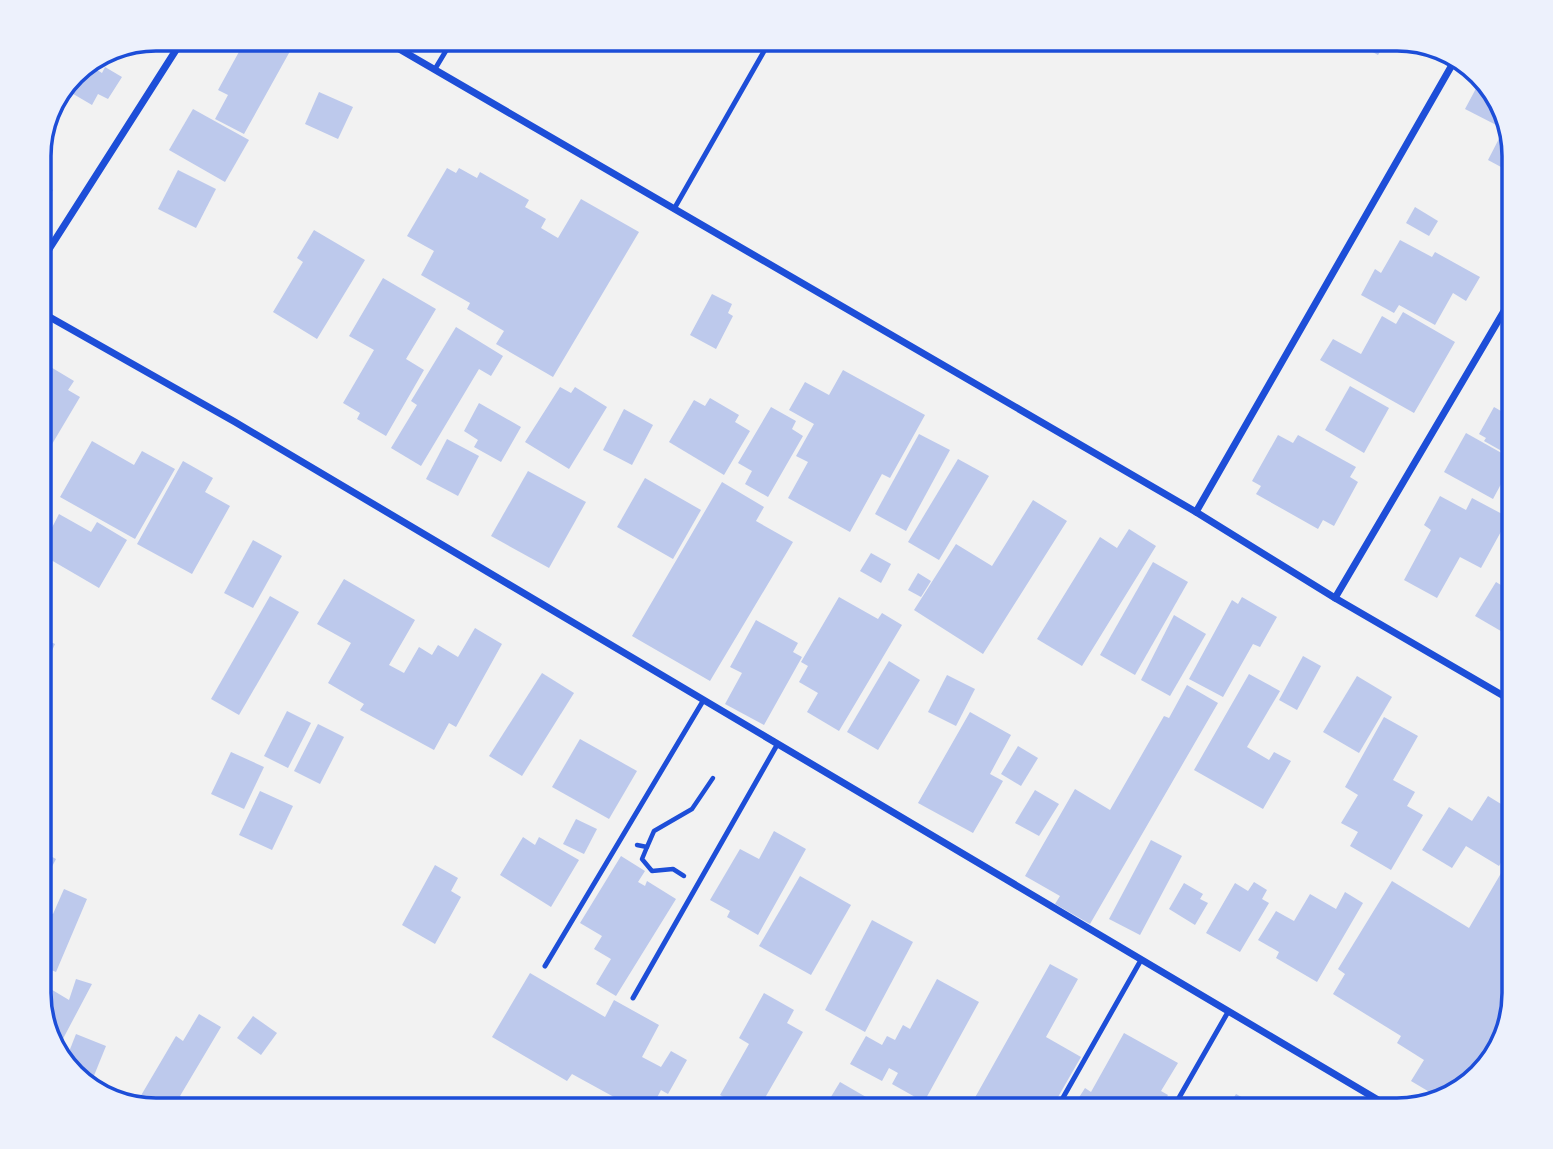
<svg xmlns="http://www.w3.org/2000/svg" width="1553" height="1149" font-family="Helvetica,sans-serif">
	<style>
		.building { fill: #bdc9ec }
		.lines { fill: none; stroke-linecap: round; stroke-linejoin: round }
		.path { stroke: #1d4ed8; stroke-width: 4.5 }
		.service { stroke: #1d4ed8; stroke-width: 5 }
		.minor { stroke: #1d4ed8; stroke-width: 7 }
		.rim { fill: none; stroke: #1d4ed8; stroke-width: 3.5 }
	</style>
	<rect width="100%" height="100%" fill="#f2f2f2"/>
	<g class="building">
		<polygon points="246,39 283,39 294,44 244,134 215,119 228,95 218,90"/>
		<polygon points="866,39 894,39 886,51"/>
		<polygon points="1349,39 1388,39 1378,55"/>
		<polygon points="88,64 102,73 105,67 122,77 108,99 98,94 92,105 63,88 78,68"/>
		<polygon points="1480,81 1503,104 1514,155 1514,174 1488,160 1504,129 1465,109"/>
		<polygon points="319,92 353,107 338,139 305,124"/>
		<polygon points="193,109 249,140 225,182 169,150"/>
		<polygon points="39,167 52,175 46,185 53,190 39,212"/>
		<polygon points="447,168 456,173 459,168 477,178 480,172 529,200 525,207 546,219 541,228 558,238 581,199 639,232 553,377 496,344 504,331 467,309 470,303 421,275 434,251 407,236"/>
		<polygon points="178,170 216,189 196,228 158,209"/>
		<polygon points="1415,207 1438,221 1429,236 1406,223"/>
		<polygon points="314,230 365,260 317,339 273,312 303,262 297,258"/>
		<polygon points="1400,240 1432,257 1435,252 1480,277 1466,301 1453,293 1435,325 1399,305 1394,313 1361,295 1375,269 1381,273"/>
		<polygon points="383,278 436,309 406,359 424,370 386,436 357,419 360,413 343,403 374,350 349,336"/>
		<polygon points="712,294 732,304 728,313 733,316 716,349 690,335"/>
		<polygon points="1403,312 1455,342 1414,413 1320,360 1333,339 1361,354 1382,316 1396,324"/>
		<polygon points="456,327 503,356 491,376 479,369 421,466 391,448 417,405 411,401"/>
		<polygon points="39,360 74,381 68,390 80,397 42,461 39,459"/>
		<polygon points="843,370 925,415 890,478 882,474 850,532 788,498 808,462 796,456 814,424 789,410 805,382 829,395"/>
		<polygon points="1350,386 1389,408 1364,453 1325,430"/>
		<polygon points="560,387 571,393 575,387 607,407 569,469 525,442"/>
		<polygon points="1514,387 1514,458 1484,441 1486,438 1479,434 1494,407 1501,411"/>
		<polygon points="710,398 739,415 735,422 750,431 724,475 669,442 694,400 705,406"/>
		<polygon points="479,403 521,427 501,462 474,447 478,440 464,431"/>
		<polygon points="771,407 796,421 792,429 803,436 768,497 745,484 752,471 738,463"/>
		<polygon points="624,409 653,425 632,465 603,450"/>
		<polygon points="1466,433 1514,460 1493,499 1444,472"/>
		<polygon points="919,434 950,450 906,531 875,514"/>
		<polygon points="1278,435 1293,443 1298,435 1356,467 1350,477 1358,482 1334,526 1323,520 1318,529 1256,494 1261,486 1252,481"/>
		<polygon points="447,439 479,456 458,496 426,479"/>
		<polygon points="92,441 134,465 142,451 175,469 135,539 60,497"/>
		<polygon points="958,459 989,476 939,560 908,542"/>
		<polygon points="183,461 213,478 205,492 230,506 192,574 137,544"/>
		<polygon points="528,471 586,502 549,568 491,536"/>
		<polygon points="645,478 701,510 673,559 617,527"/>
		<polygon points="722,482 764,507 756,521 793,542 710,681 632,636"/>
		<polygon points="1440,496 1466,510 1472,498 1504,515 1512,503 1514,505 1514,520 1509,517 1481,568 1460,557 1437,598 1404,580 1431,530 1424,525"/>
		<polygon points="1033,500 1067,521 983,654 914,610 956,544 992,566"/>
		<polygon points="59,514 91,532 97,522 127,540 99,588 39,553"/>
		<polygon points="1129,529 1156,546 1082,666 1037,639 1100,537 1117,548"/>
		<polygon points="253,540 282,556 253,608 224,593"/>
		<polygon points="871,553 891,564 881,583 860,571"/>
		<polygon points="1153,562 1188,582 1135,675 1100,655"/>
		<polygon points="918,573 931,581 921,597 908,590"/>
		<polygon points="344,579 415,620 389,665 404,673 419,647 432,655 438,645 458,657 475,628 502,644 456,727 449,723 434,750 360,710 364,704 328,683 351,643 317,624"/>
		<polygon points="1496,582 1514,593 1514,619 1506,634 1475,616"/>
		<polygon points="270,596 299,612 239,715 211,699"/>
		<polygon points="839,597 878,619 882,613 902,625 839,731 807,712 818,693 799,682 808,666 801,662"/>
		<polygon points="1242,597 1277,617 1260,647 1253,644 1223,697 1189,679 1232,600 1238,604"/>
		<polygon points="1174,615 1206,634 1170,696 1141,680"/>
		<polygon points="756,620 798,643 793,652 802,657 764,725 725,704 742,673 730,667"/>
		<polygon points="39,636 55,644 39,679"/>
		<polygon points="1303,656 1321,666 1297,710 1279,700"/>
		<polygon points="889,661 920,680 878,750 847,732"/>
		<polygon points="542,673 574,693 522,776 489,756"/>
		<polygon points="1249,674 1280,691 1247,747 1269,760 1274,752 1291,761 1263,809 1194,770"/>
		<polygon points="947,675 975,689 956,726 928,712"/>
		<polygon points="1357,676 1392,697 1359,753 1323,732"/>
		<polygon points="1187,685 1218,703 1090,924 1055,904 1060,896 1025,876 1075,789 1110,810 1164,716 1169,718"/>
		<polygon points="287,711 311,723 288,768 264,756"/>
		<polygon points="970,712 1011,735 990,774 1003,781 973,833 918,803"/>
		<polygon points="1384,717 1418,736 1393,780 1415,792 1407,806 1423,815 1391,870 1350,846 1358,832 1341,823 1358,795 1345,787"/>
		<polygon points="318,724 344,737 320,784 294,771"/>
		<polygon points="580,739 637,771 609,819 552,787"/>
		<polygon points="1018,746 1038,758 1021,786 1001,774"/>
		<polygon points="231,752 264,767 244,809 211,794"/>
		<polygon points="1035,790 1059,804 1039,836 1015,823"/>
		<polygon points="260,791 293,806 272,850 239,835"/>
		<polygon points="1488,796 1514,812 1514,840 1499,866 1466,846 1452,868 1422,850 1449,807 1472,821"/>
		<polygon points="576,819 597,829 584,854 563,844"/>
		<polygon points="774,831 806,849 758,935 727,917 730,911 710,900 740,849 759,859"/>
		<polygon points="523,837 535,845 539,837 579,860 551,907 500,875"/>
		<polygon points="1151,840 1182,856 1140,935 1109,919"/>
		<polygon points="39,850 56,859 39,891"/>
		<polygon points="1514,851 1514,925 1501,948 1514,957 1514,994 1493,1056 1485,1069 1449,1099 1443,1100 1411,1081 1424,1060 1397,1043 1401,1036 1333,994 1345,974 1338,969 1392,881 1469,928"/>
		<polygon points="621,856 645,871 638,882 645,886 647,881 676,899 616,996 596,984 611,959 594,949 602,936 580,923"/>
		<polygon points="435,865 458,878 451,891 461,897 435,944 402,925"/>
		<polygon points="800,876 851,905 811,975 759,946"/>
		<polygon points="1254,882 1267,890 1262,899 1269,903 1240,952 1206,933 1235,883 1248,891"/>
		<polygon points="1184,883 1203,894 1200,899 1208,903 1195,925 1169,909"/>
		<polygon points="64,889 87,899 56,972 39,965 39,930 47,912 53,914"/>
		<polygon points="1345,892 1363,903 1317,982 1276,958 1279,952 1258,940 1276,911 1294,921 1310,894 1336,909"/>
		<polygon points="872,920 913,942 865,1032 825,1010"/>
		<polygon points="1050,964 1078,979 1046,1037 1081,1057 1054,1104 1041,1097 1033,1110 968,1110"/>
		<polygon points="530,973 605,1017 614,1000 659,1025 642,1057 661,1067 671,1051 687,1060 668,1094 661,1090 652,1107 639,1099 634,1108 572,1074 567,1081 492,1037"/>
		<polygon points="76,979 92,984 56,1052 51,1046 39,993 44,996 49,988 69,1000"/>
		<polygon points="937,979 979,1002 924,1102 892,1084 898,1073 889,1068 882,1081 850,1064 866,1036 882,1045 887,1036 895,1040 903,1025 910,1029"/>
		<polygon points="764,993 794,1010 787,1023 803,1032 758,1110 748,1110 720,1095 749,1044 739,1038"/>
		<polygon points="199,1014 221,1027 180,1096 197,1106 195,1110 155,1110 136,1104 176,1036 183,1041"/>
		<polygon points="253,1016 277,1033 261,1055 237,1038"/>
		<polygon points="1124,1033 1178,1063 1161,1091 1168,1095 1159,1110 1071,1110 1085,1088 1091,1092"/>
		<polygon points="76,1034 106,1046 89,1088 84,1086 65,1062"/>
		<polygon points="840,1082 866,1097 859,1110 823,1110"/>
		<polygon points="1236,1094 1266,1110 1213,1110 1216,1104 1226,1110"/>
	</g>
	<g class="lines">
		<g class="path">
			<polyline points="637,845 647,847 654,831 692,809 713,778"/>
			<polyline points="647,847 642,859 652,871 673,869 684,876"/>
		</g>
		<g class="service">
			<polyline points="435,69 453,39"/>
			<polyline points="674,209 771,39"/>
			<polyline points="545,966 703,701"/>
			<polyline points="633,998 777,745"/>
			<polyline points="1056,1110 1141,960"/>
			<polyline points="1172,1110 1228,1012"/>
		</g>
		<g class="minor">
			<polyline points="382,39 1196,512 1335,598 1514,702"/>
			<polyline points="39,265 183,39"/>
			<polyline points="39,311 235,422 1395,1110"/>
			<polyline points="1196,512 1456,58"/>
			<polyline points="1335,598 1514,294"/>
		</g>
	</g>
	<path d="M0 0H1553V1149H0ZM156 51H1397A105 105 0 0 1 1502 156V993A105 105 0 0 1 1397 1098H156A105 105 0 0 1 51 993V156A105 105 0 0 1 156 51Z" fill="#edf1fc" fill-rule="evenodd"/>
	<path class="rim" d="M156 51H1397A105 105 0 0 1 1502 156V993A105 105 0 0 1 1397 1098H156A105 105 0 0 1 51 993V156A105 105 0 0 1 156 51Z"/>
</svg>
